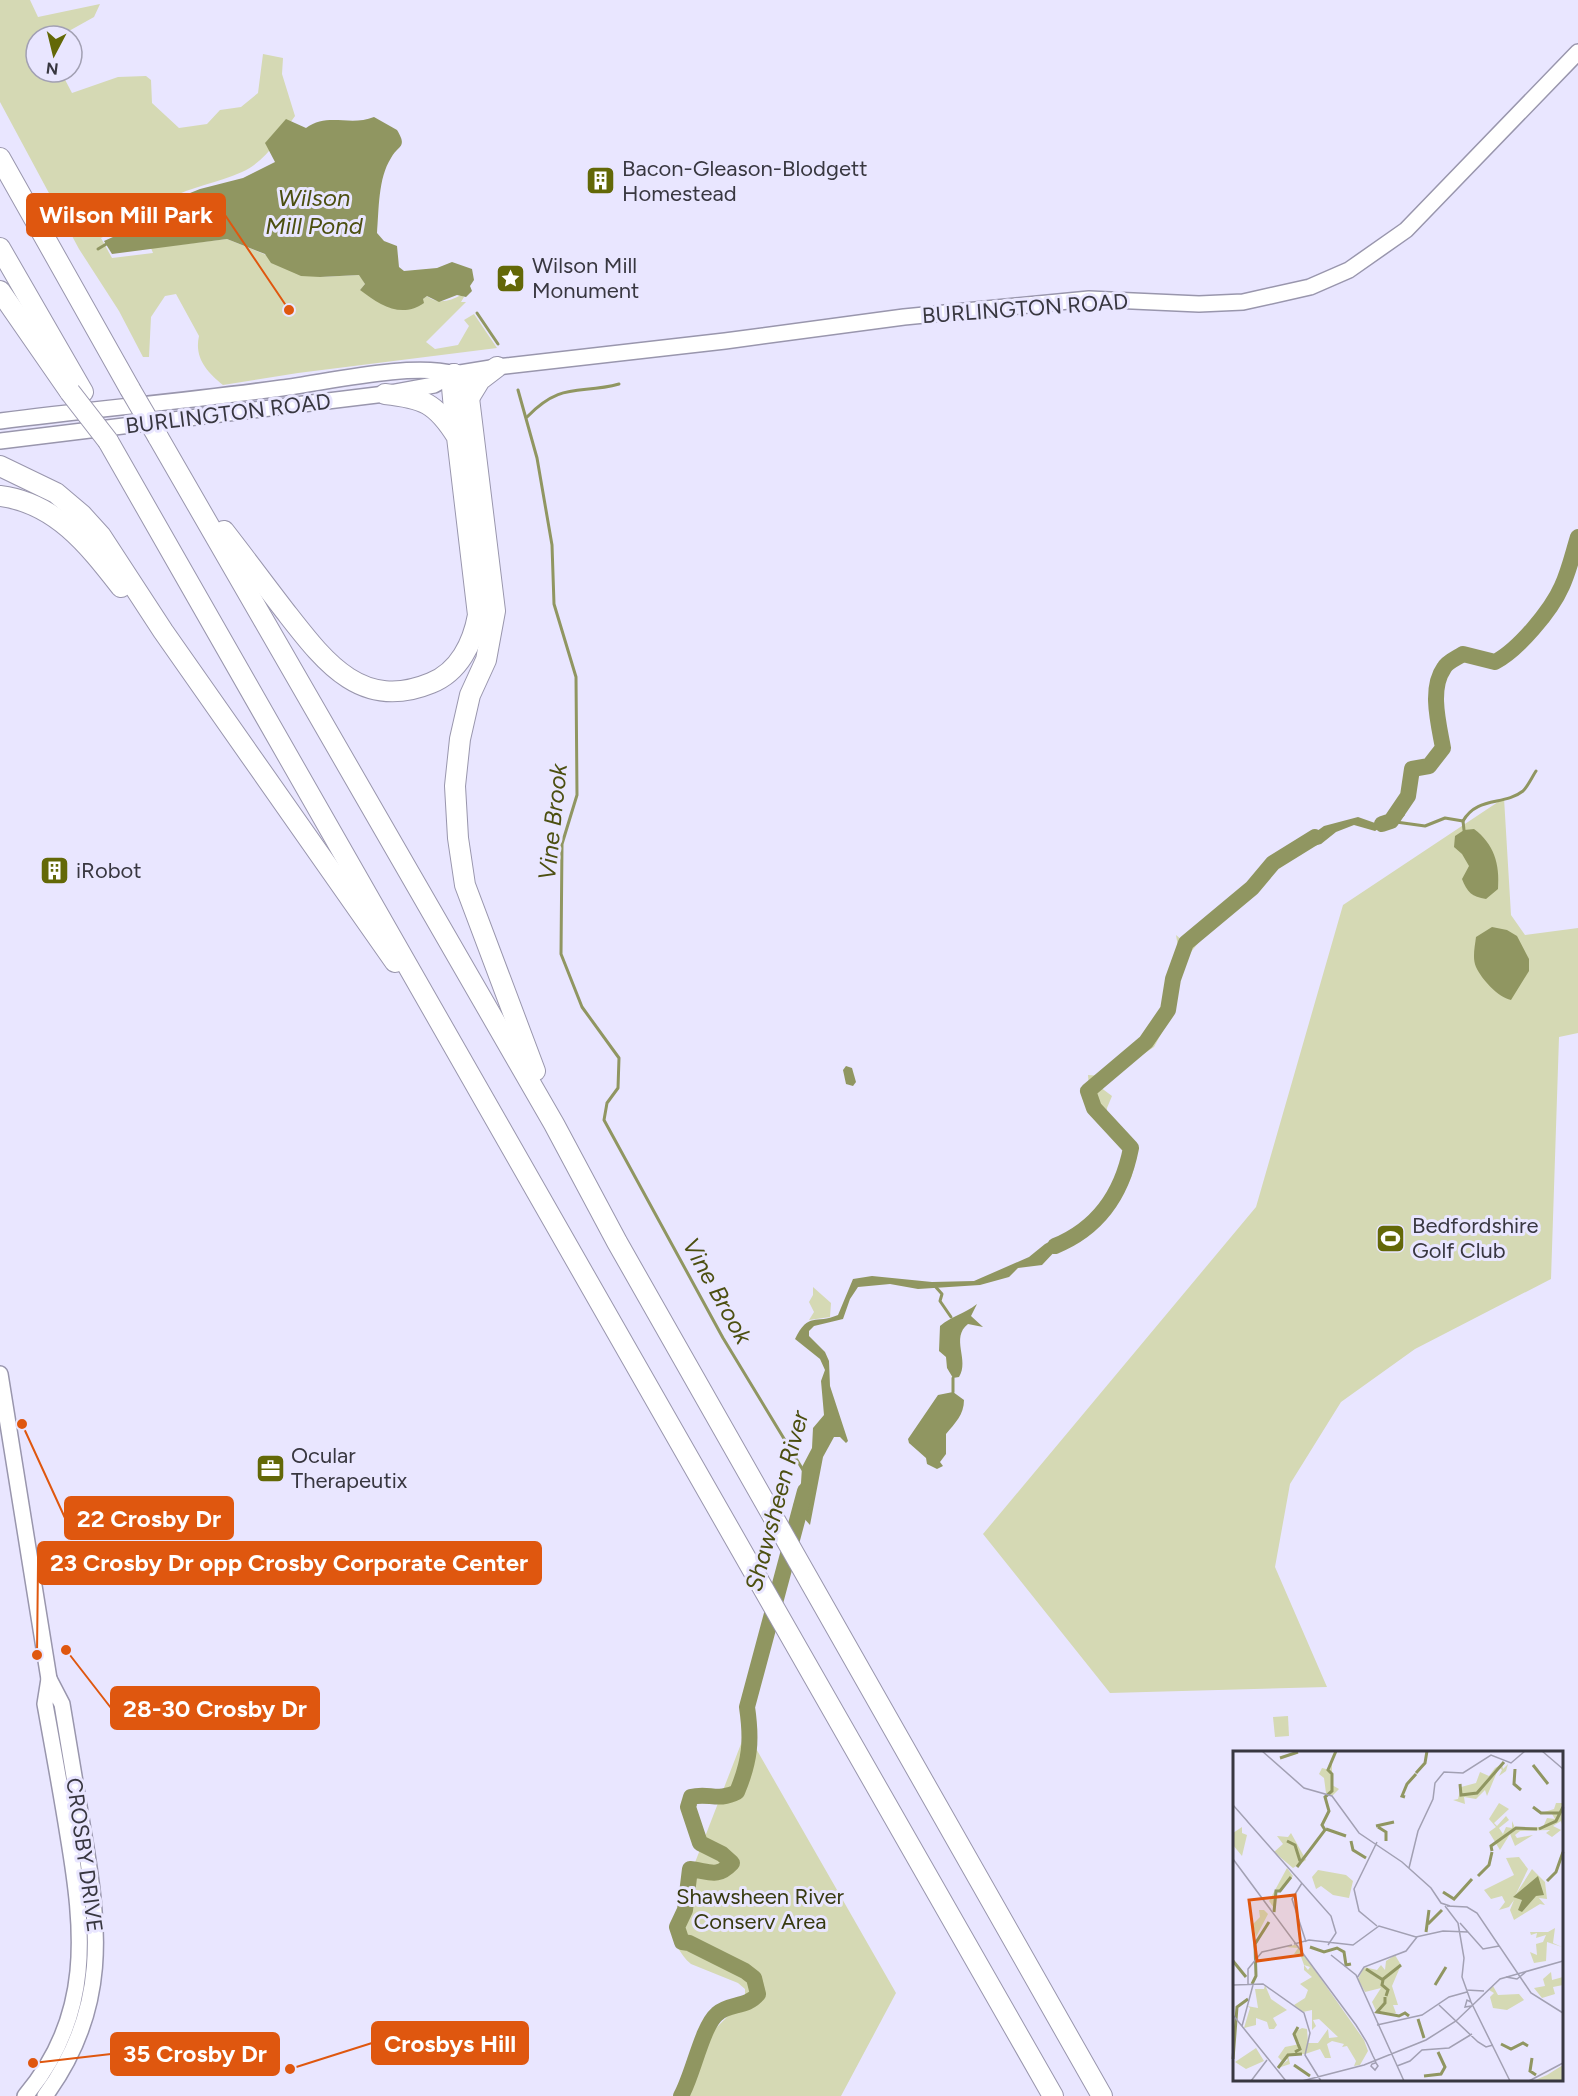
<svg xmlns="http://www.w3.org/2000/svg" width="1578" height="2096" font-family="Figtree,sans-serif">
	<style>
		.green { fill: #d5d9b4 }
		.water { fill: #909661 }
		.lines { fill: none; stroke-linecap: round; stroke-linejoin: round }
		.stream { stroke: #909661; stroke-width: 3 }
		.river { stroke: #909661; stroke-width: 16 }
		.secondary-casing { stroke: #9996ad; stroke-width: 18 }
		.motorway-casing { stroke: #9996ad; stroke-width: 22 }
		.secondary { stroke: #fff; stroke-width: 15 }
		.motorway { stroke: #fff; stroke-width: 20 }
		.motorway-bridge-casing { stroke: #9996ad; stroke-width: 22; stroke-linecap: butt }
		.motorway-bridge { stroke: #fff; stroke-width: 20 }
		.labels { text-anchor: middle; stroke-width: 6; stroke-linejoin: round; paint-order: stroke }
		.poi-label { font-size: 22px; fill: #383740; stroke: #e9e6ff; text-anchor: start }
		.street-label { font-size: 22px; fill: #383740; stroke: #e9e6ff }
		.park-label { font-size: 22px; fill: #373a10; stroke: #e9e6ff }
		.water-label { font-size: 24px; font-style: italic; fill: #4c4f10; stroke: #e9e6ff }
		.inset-river { fill: none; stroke: #909661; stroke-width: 3 }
		.inset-road { fill: none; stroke: #a2a0b3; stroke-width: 1.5 }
		.view { fill: #df570f; fill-opacity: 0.15; stroke: #df570f; stroke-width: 3 }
		.inset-edge { fill: none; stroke: #383740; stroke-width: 3 }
		.leader { fill: none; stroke: #df570f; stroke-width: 2 }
		.callout-dot { fill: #df570f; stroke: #e9e6ff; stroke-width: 2 }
		.callout { fill: #df570f; stroke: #df570f; stroke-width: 2 }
		.callout-label { font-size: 24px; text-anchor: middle; font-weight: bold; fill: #fff }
	</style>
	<rect width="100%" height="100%" fill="#e9e6ff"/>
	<g class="green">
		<path d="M0,0H30L38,17L100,4L94,17L60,36H36V72H61L72,93L118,77L146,76L151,80L152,103L179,128L207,124L220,110L241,107L258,93L263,54L283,58L282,74L295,116C280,137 266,161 242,172C218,183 192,186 169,199C145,211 125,227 101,238L112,258L153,253L151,248L227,239L320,277L360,275L365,284L360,290L423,299L427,296C438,305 450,301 461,295L464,297L461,302H466L426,342L435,349L458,345L469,326L464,320L474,314L497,348L298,373L223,385C207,372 194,358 199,336L176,294L165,296L151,317L149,357H143L119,311L79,249L0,102Z"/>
		<polygon points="1504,798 1511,915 1525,935 1578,928 1578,1033 1559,1037 1551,1279 1415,1349 1341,1402 1290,1484 1275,1567 1327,1687 1110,1693 983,1534 1256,1207 1343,905"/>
		<path d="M1237,898L1238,907L1216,928L1210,929L1180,965L1173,1012L1154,1047L1101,1082L1100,1087L1112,1096L1107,1108V1120C1116,1128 1128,1134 1133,1146C1145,1178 1103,1224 1078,1240L1072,1235C1089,1226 1127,1187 1128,1166C1129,1152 1120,1144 1114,1133H1110C1096,1123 1087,1111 1084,1094L1089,1087L1088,1075L1101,1076C1119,1060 1138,1047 1155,1029C1155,1015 1165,1013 1165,993L1169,990L1179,953L1176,935L1183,941Z"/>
		<polygon points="813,1287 831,1303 830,1317 809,1320 814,1312 809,1302 813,1295"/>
		<polygon points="1288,1716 1289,1736 1275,1737 1273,1717"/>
		<path d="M746,1731L896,1993L841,2096H680L713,2031L745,1999V1989L738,1983L691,1964C679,1954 675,1942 670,1927Z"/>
	</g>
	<g class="water">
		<path d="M374,117L397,130C408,148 398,145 391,158C378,178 379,210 377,233L384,241L397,246L399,267L404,271L437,268L452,262L472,269L474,280L470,286L472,291L466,297L457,295L439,302L427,296L423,299L424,303C401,319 380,305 360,290L365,284L359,275L320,277L301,276L271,263L265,254L227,239L112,254L104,241L124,232L170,201L200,189L243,178L275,162L265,143L286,119L306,128C328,112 350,127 374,117Z"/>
		<polygon points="1397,810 1405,815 1396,824 1384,825 1375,831 1354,825 1336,832 1321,844 1295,851 1306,839 1324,826 1358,817 1375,823 1387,819"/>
		<path d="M1474,829C1494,844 1500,864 1498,889L1486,899C1472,897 1467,892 1462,879L1469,866L1462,854L1454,847L1455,836L1464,830Z"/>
		<path d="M1492,927L1507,930L1517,936L1529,959V971L1511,1000C1498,997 1482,980 1476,967C1472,958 1475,946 1476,937Z"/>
		<polygon points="846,1066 852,1068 856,1082 853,1086 846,1084 843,1070"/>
		<path d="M1068,1232L1078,1240L1058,1248L1042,1265L1018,1268L1009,1277L980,1285L918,1289L890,1284L858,1287L850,1299L843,1319L814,1326L809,1331V1336L825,1352L829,1361L830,1386L848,1441L846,1443L840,1437H834L823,1457L810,1525L793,1506L801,1483L802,1467L812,1448L813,1428L824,1415L821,1381L825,1370L820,1359L795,1339C809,1311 815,1325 838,1315L853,1279L872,1276L932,1282L974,1281L1029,1257L1045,1244Z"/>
		<path d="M977,1304L971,1316L983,1327L968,1324C950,1338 970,1360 959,1377L953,1378L947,1368L946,1357L939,1351L940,1326C952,1316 964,1314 977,1304Z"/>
		<path d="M953,1392L964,1400C964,1415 955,1423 946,1434V1454L940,1462L943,1466L937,1469L927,1464L926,1458L909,1443L908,1439L938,1395Z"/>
	</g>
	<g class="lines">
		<g class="stream">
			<polyline points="98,249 108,243"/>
			<polyline points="477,313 498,344"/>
			<polyline points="518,390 537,458 552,545 554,604 576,677 577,795 562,844 561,954 582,1007 619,1058 618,1088 607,1103 604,1120 723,1338 803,1470"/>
			<path d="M527,417C562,381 579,395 619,384"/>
			<polyline points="1463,821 1464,830"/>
			<path d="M1396,822L1425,826L1445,818L1463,821C1477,796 1504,806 1523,791C1528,786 1532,777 1536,771"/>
			<polyline points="934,1285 942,1294 940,1301 951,1317"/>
			<polyline points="953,1378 953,1392"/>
		</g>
		<g class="river">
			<path d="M1382,824L1391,821L1408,796L1412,769L1429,766L1443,748C1439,725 1429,689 1444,668C1447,662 1457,658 1463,654L1495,662C1518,650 1551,611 1562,586C1569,571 1573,553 1578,537"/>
			<path d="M1055,1246C1099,1228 1122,1194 1131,1148L1094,1108L1088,1091L1146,1042L1168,1010L1173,979L1186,943L1252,888L1273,863L1315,837"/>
			<path d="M681,2096C693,2075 702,2027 717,2014C729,2003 747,2008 758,1994L754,1978L745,1971L689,1943L682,1942L677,1927L685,1910L690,1869C709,1871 717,1879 732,1863L722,1854L700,1843L688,1807L691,1797C708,1792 718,1802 737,1792C750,1761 752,1741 747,1707L805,1491"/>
		</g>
		<defs>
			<g id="secondary">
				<path d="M0,421C94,409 188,401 282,388C328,382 412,362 454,374"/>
				<polyline points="0,441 385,394 434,385 454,374 497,367 725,341 904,317 1089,299 1199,304 1243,302 1310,287 1349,270 1406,230 1578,52"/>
				<path d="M0,1374L49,1679L45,1704C53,1748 61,1791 68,1835C84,1931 93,2016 25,2096"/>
				<path d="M45,2096C109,2009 100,1929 83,1830C76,1788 69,1746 62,1704L49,1679"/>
			</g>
			<g id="motorway">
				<polyline points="0,158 130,389"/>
				<polyline points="0,248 83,392"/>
				<polyline points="0,291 70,392"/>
				<polyline points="454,374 462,381 469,398 495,611 486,660 470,695 460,739 455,786 458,838 465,885 535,1071"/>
				<polyline points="454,374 452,387 456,431"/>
				<polyline points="469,398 480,380 497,367"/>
				<polyline points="158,437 554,1124 617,1242 1102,2096"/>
				<polyline points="108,441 1053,2096"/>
				<polyline points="0,466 56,493 82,515 101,536 163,631 395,962"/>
				<path d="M0,496C56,503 89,546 121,587"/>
				<path d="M224,531C245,558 265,585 285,611C324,661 361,712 431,683C459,672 473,643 478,615L457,437C436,403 423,398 385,394"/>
			</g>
		</defs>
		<use href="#secondary" class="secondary-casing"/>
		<use href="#motorway" class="motorway-casing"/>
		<use href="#secondary" class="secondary"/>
		<use href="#motorway" class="motorway"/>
		<defs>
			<g id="motorway-bridge">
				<polyline points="130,389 158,437"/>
				<polyline points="70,392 108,441"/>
			</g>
		</defs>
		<use href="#motorway-bridge" class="motorway-bridge-casing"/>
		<use href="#motorway-bridge" class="motorway-bridge"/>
	</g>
	<defs>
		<symbol id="building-square" viewBox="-11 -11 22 22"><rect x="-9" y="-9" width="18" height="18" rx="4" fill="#636807" stroke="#e9e6ff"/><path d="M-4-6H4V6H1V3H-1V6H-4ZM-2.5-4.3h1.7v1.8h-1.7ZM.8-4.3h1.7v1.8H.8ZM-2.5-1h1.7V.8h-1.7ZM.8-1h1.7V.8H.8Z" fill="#fff"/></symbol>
		<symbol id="sight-square" viewBox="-11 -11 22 22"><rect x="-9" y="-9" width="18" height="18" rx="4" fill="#636807" stroke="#e9e6ff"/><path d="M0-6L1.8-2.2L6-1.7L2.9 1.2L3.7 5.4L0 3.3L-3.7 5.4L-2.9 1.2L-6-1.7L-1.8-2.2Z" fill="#fff"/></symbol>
		<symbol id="stadium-square" viewBox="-11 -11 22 22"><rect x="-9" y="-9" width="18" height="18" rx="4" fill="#636807" stroke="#e9e6ff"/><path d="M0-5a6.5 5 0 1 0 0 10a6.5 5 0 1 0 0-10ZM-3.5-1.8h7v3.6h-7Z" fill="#fff"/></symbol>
		<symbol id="office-square" viewBox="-11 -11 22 22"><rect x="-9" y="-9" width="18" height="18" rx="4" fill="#636807" stroke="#e9e6ff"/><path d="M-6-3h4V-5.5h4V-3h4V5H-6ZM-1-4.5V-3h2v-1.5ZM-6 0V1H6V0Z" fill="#fff"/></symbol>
	</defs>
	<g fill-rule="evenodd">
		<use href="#building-square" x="584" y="164" width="33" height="33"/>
		<use href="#sight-square" x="494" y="262" width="33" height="33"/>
		<use href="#building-square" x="38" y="854" width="33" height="33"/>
		<use href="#stadium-square" x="1374" y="1222" width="33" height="33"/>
		<use href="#office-square" x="254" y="1452" width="33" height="33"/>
	</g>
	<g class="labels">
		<g class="poi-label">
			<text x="622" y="176">Bacon-Gleason-Blodgett<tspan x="622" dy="25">Homestead</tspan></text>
			<text x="532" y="273">Wilson Mill<tspan x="532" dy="25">Monument</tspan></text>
			<text x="76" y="878">iRobot</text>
			<text x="1412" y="1233">Bedfordshire<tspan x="1412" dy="25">Golf Club</tspan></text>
			<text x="291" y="1463">Ocular<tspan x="291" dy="25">Therapeutix</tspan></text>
		</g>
		<g class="street-label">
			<text transform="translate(1025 308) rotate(-4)" y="8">BURLINGTON ROAD</text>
			<text transform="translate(228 413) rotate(-7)" y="8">BURLINGTON ROAD</text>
			<text transform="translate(85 1855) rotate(82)" y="8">CROSBY DRIVE</text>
		</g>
		<g class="park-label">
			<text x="760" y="1904">Shawsheen River<tspan x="760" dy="25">Conserv Area</tspan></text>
		</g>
		<g class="water-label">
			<text x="314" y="206">Wilson<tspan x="314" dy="28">Mill Pond</tspan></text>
			<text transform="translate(553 822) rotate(-84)" y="8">Vine Brook</text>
			<text transform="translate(717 1291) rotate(61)" y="8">Vine Brook</text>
			<text transform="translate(777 1501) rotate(-75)" y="8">Shawsheen River</text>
		</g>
	</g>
	<g transform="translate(1233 1751)">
		<rect width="330" height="330" fill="#e9e6ff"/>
		<path d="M99,10V34L106,38L99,45L93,42L91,27L86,23L89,17L97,19ZM269,13L270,18L275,13L273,20L266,25L269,19L266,16L254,45L252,39L243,48L231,46L232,53L220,49L225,48L228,36L243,32L247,21L256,25L262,17ZM266,52L276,58L261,72L264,75L273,65L276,69L266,77L270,83L273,76L279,77V70L282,77L310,76L314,67L322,68L319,63L308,62L321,58L323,52H330V77L328,70L320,75L328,79L319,86L313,82L317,79L287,80L282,84L284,87L300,84L282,95L277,83L267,99L256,81L263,76L256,68ZM9,76V82L14,84L9,105L0,94V82ZM58,82L73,109L60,117L41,101L50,93L44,85L55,86ZM286,106L295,118L283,143L299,118L312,131L314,148L306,147L312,154L307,153L281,169L277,159L281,149L276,156L266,159L272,151L269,145L258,148L251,139L281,124L273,107ZM54,117L60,125L48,140H43L41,157L36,150ZM85,119L113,124L120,130L116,147L100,144L88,135L83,138L79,126ZM31,159L35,163L23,186L20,173L27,166L26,159ZM322,177L320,192L329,196L314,191L313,210L301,212L297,201L304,204L303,193L310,191L313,184L303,187L304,182L298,184L297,181H315ZM61,194H64L74,208L131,289L135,300L127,314L121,315L123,310L114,295L109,296L111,293L99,290L94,293L98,307H92L87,298L72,303L74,293L72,303L55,304L57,313L45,317L55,309L52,306L49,310L45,306L52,296L67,293L60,282L69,277L74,278L75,292H85L95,278L96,287L105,286L86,268L80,269L83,275L79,279V259L70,261L61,254L72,247L75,239L67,233L79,226L71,219V214L75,219L77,216L71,214L67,203H61L65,197L53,196ZM162,204L168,214L159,235L165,254H160L163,262L168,261L159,263L144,262L139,251L148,237L132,241L125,228L131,216L144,219L148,214L152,219L153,210ZM318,221L319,229L330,226V234L320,236L322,243L309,247L301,237L312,235L310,228ZM32,234L38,248L54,259L40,267L44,274L41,278H36L34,271L23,267V274L11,277L17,257L14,255L25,257L22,238H31ZM260,235L265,244L286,243L291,249L274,259L260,257L257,246L261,242L256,239ZM23,297L31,310L13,318L2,311ZM330,314V330H300L314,324Z" fill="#d5d9b4"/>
		<path d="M305,125L311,144L303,145L289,161L285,159L289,149L280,146Z" fill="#909661"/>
		<path class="inset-river" d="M47,7L65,1M300,14L315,33M282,18L281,33L288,39M183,22L192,12L194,0M227,33L228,44L244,42L271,11M172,46L169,45L174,33L183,23M300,56L308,62H326M143,75L161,71M145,76L153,81V90M93,78L113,85M306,78L323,70L330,56M54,90L62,94L67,110M118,90L120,99L133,107M259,100L258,95L283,77L304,78M64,116L92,79L89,74L96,60L92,46L99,40V23L95,19L103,0M245,125L256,114L259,101M314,130L323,121L330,101M210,141L221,148L239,128M41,161L43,140H47L58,126M195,173L209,159M193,181L196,159M77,196L91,201L104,197L111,201L113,214L118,213M0,210L13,226M133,218L150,229L149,234L155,239L153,245M149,229L168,214M19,233L23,225L22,193L36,171M202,234L213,216M152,246V252L144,261L166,265L172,262L176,265M185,268L191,287M268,293L278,298L290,292L295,295M62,301L67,298L61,283L65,276M299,307L297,320L303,324M0,308L4,256L15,248M61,314L77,325M45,317L55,304L69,303M191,325L208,323L212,316L205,301"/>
		<path class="inset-road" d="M29,0L71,37L99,45L126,82L169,111L198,137L208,152L217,155M309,0L330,18M0,54L15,71M14,70L98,165L103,182L95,194M0,108L123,274L133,290L135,294L140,305L142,309L143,312L145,315L142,319L138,315L139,313L142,312L143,311M176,117L185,80L200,48L202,32L211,21L230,22L258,4L278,12L292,0M69,132L59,148L73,191M212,155L225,172L231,207L229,226L238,251M214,155L234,156L244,162L298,242L330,262M227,172L250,198L266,195M144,175L126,160L121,138L144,91M61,193L76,189L120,194L146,175L183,186L210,180L235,181M98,204L123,224L171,330M273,226L284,228L294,220M124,227L131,216L173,200L184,186M0,234L30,233L71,262L77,282L72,304L88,330M15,234V218L29,201L59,194M233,239L251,240M206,254L245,291L253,296L260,294M238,255L232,256L234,249L238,251L277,330M0,264L53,330M144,274L189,264L216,246L234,241M9,275L20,234M164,315L177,310L189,299L216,297L239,283M18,330L34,309M69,330L131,314L193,289L223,270L267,228L330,210M296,330L330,312"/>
		<path class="view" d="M62,144L69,204L24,210L16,149Z"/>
		<rect width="330" height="330" class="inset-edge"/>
	</g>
	<path class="leader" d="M289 310L225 215M22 1424L65 1518M37 1655L38 1563M66 1650L111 1708M290 2069L372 2043M33 2063L111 2054"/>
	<g class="callout-dot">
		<circle cx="289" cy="310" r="6"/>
		<circle cx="22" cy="1424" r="6"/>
		<circle cx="37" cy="1655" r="6"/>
		<circle cx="66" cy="1650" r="6"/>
		<circle cx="290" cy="2069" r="6"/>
		<circle cx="33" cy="2063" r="6"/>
	</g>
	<g class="callout">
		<rect x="27" y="194" width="198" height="42" rx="6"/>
		<rect x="65" y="1497" width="168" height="42" rx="6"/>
		<rect x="38" y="1542" width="503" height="42" rx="6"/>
		<rect x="111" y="1687" width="208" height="42" rx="6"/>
		<rect x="372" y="2022" width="156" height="42" rx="6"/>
		<rect x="111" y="2033" width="168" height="42" rx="6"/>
	</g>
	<g class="callout-label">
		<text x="126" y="223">Wilson Mill Park</text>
		<text x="149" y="1527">22 Crosby Dr</text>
		<text x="289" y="1571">23 Crosby Dr opp Crosby Corporate Center</text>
		<text x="215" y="1717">28-30 Crosby Dr</text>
		<text x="450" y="2052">Crosbys Hill</text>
		<text x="195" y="2062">35 Crosby Dr</text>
	</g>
	<g transform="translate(54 54) rotate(187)"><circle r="28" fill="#e9e6ff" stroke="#a2a0b3" stroke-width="1.5"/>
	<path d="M0-4.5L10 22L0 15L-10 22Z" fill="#636807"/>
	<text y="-9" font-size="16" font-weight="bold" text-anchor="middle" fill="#383740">N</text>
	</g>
</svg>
